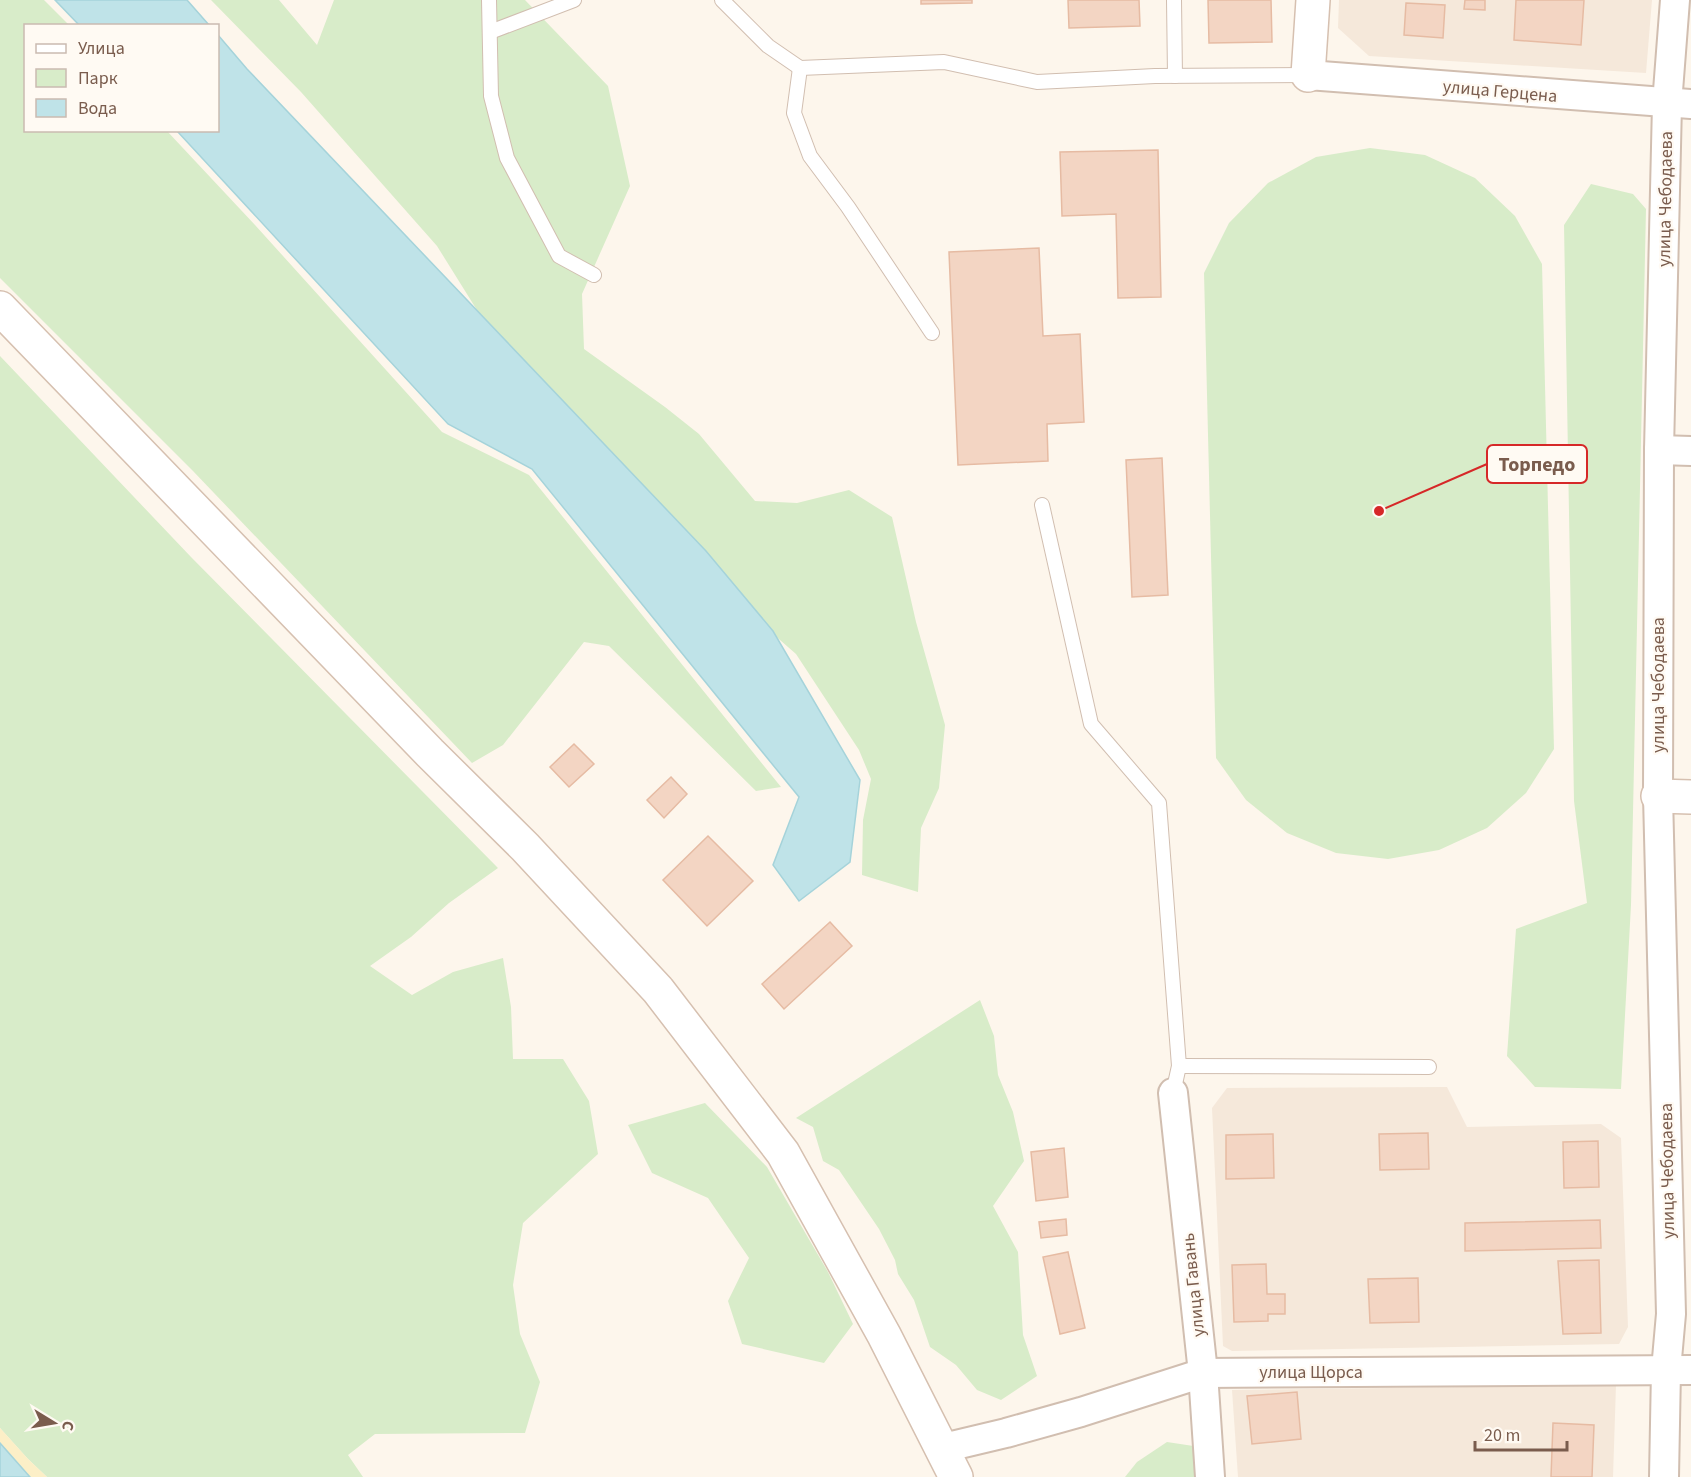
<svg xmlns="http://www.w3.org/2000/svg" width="1691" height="1477" font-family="'Source Sans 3',sans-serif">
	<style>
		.residential { fill: #f5e8da }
		.green { fill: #d8ecc9 }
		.sand { fill: #fcefc7 }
		.water { fill: #bfe3e8; stroke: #a5d3da; stroke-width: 1.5 }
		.building { fill: #f3d5c3; stroke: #e6bba3; stroke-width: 1.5 }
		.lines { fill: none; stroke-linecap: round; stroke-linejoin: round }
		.lane-casing { stroke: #d1beb0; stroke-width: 16 }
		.street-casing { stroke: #d1beb0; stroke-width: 32 }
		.secondary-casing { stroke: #d6c0b0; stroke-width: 36 }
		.lane { stroke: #fff; stroke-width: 14 }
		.street { stroke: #fff; stroke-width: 28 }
		.secondary { stroke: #fff; stroke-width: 33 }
		.labels { text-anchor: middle; stroke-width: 4.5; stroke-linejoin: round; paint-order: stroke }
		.street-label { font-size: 18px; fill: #7a5c4d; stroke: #fffaf3 }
		.leader { fill: none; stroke: #d62828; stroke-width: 2 }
		.callout-dot { fill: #d62828; stroke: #fffaf3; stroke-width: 2 }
		.callout { fill: #fffaf3; stroke: #d62828; stroke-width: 2 }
		.callout-label { font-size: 20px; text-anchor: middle; font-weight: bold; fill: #7a5c4d }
	</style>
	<rect width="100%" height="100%" fill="#fdf6ec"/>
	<g class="residential">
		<polygon points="1339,0 1652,0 1646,73 1369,56 1338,28"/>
		<polygon points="1447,1087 1467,1127 1601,1124 1621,1138 1628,1327 1619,1344 1232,1351 1223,1346 1212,1108 1227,1088"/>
		<polygon points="1616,1385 1613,1477 1238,1477 1232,1390"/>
	</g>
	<g class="green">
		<polygon points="0,0 44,0 69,25 26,26 26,130 167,131 255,225 442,432 529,475 781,787 756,791 609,646 584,642 503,745 472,763 193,471 0,278"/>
		<polygon points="211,0 279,0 317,45 334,0 525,0 608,86 630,186 582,294 584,349 665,407 699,434 755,501 797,503 849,490 892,517 916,622 945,725 939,788 921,828 918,892 862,875 863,820 871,779 859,750 796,654 717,585 520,379 437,246 301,92"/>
		<polygon points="1370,148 1425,155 1475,178 1515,216 1542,264 1554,749 1526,793 1487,828 1439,850 1388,859 1336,853 1287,833 1246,800 1216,758 1204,273 1229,223 1268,183 1316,157"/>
		<polygon points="1591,184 1633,194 1646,209 1631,905 1621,1089 1535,1087 1507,1056 1516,929 1587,903 1574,801 1564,225"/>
		<polygon points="0,356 191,557 498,868 449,903 411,937 370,966 412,995 453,972 503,958 511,1007 513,1059 563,1059 589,1101 598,1154 523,1223 513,1285 520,1334 540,1382 525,1433 375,1434 348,1455 363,1477 47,1477 28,1459 0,1428"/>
		<polygon points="980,1000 994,1036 998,1075 1013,1112 1024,1161 993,1206 1018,1252 1023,1335 1037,1376 1001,1400 977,1390 956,1365 930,1347 914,1300 898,1274 895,1260 879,1229 839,1170 823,1161 813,1127 796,1118"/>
		<polygon points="705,1103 767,1167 828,1272 853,1324 824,1363 742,1344 728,1301 749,1258 708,1198 652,1173 628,1125"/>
		<polygon points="1167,1442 1200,1447 1196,1477 1125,1477 1137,1462"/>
	</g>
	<polygon class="sand" points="0,1428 28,1459 47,1477 30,1477 0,1443"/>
	<g class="water">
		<polygon points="55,0 187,0 209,25 79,25"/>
		<polygon points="218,35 247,69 706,551 773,631 860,780 850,862 799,901 773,865 799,797 532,469 448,424 177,131 218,130"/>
		<polygon points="0,1443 30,1477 0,1477"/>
	</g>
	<g class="building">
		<polygon points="921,0 972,0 972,3 921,4"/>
		<polygon points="1068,0 1139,0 1140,26 1069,28"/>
		<polygon points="1208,0 1271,0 1272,42 1209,43"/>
		<polygon points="1465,0 1485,0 1485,10 1464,9"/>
		<polygon points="1516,0 1584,0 1581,45 1514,40"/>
		<polygon points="1406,3 1445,5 1443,38 1404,35"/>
		<polygon points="1158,150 1161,297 1118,298 1116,214 1062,216 1060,152"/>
		<polygon points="1039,248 1043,336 1080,334 1084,422 1047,424 1048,461 958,465 949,252"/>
		<polygon points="1162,458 1168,595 1132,597 1126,460"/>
		<polygon points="574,744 594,764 569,787 550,767"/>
		<polygon points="671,777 687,794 664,818 647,800"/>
		<polygon points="708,836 753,881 707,926 663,880"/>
		<polygon points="830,922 852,946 784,1009 762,984"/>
		<polygon points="1428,1133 1429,1169 1380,1170 1379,1134"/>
		<polygon points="1273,1134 1274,1178 1226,1179 1226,1135"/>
		<polygon points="1598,1141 1599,1187 1564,1188 1563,1142"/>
		<polygon points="1064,1148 1068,1197 1036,1201 1031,1152"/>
		<polygon points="1066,1219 1067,1235 1041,1238 1039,1222"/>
		<polygon points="1600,1220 1601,1248 1465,1251 1465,1223"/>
		<polygon points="1068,1252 1085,1328 1060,1334 1043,1257"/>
		<polygon points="1599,1260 1601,1333 1563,1334 1558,1261"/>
		<polygon points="1266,1264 1267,1294 1285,1294 1285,1314 1268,1314 1268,1321 1234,1322 1232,1265"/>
		<polygon points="1418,1278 1419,1322 1370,1323 1368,1279"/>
		<polygon points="1297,1392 1301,1439 1252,1444 1247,1396"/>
		<polygon points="1553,1423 1594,1425 1592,1477 1551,1477"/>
	</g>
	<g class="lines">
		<defs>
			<g id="lane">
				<polyline points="489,0 491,96 507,158 559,256 594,275"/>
				<polyline points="722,0 768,46 800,68 944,62 1037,82 1155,76 1308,75"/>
				<polyline points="1174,0 1175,76"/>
				<polyline points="490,32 574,0"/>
				<polyline points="800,68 794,113 810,156 848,207 932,333"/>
				<polyline points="1042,505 1091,724 1159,803 1179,1066 1173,1093"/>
				<polyline points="1179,1066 1429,1067"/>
			</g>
			<g id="street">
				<polyline points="1308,75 1691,104"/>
				<polyline points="1659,450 1691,451"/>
				<polyline points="1173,1093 1203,1373 1210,1477"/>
				<polyline points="943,1448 1006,1433 1081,1412 1203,1373 1691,1370"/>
				<polyline points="1664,1477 1666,1370 1671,1314 1658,796 1659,450 1667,104 1675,0"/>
			</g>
			<g id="secondary">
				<polyline points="1308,75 1313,0"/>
				<polyline points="0,308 430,753 525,847 658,990 783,1153 884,1335 956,1477"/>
				<polyline points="1658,796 1691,797"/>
			</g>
		</defs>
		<use href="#lane" class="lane-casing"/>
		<use href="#street" class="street-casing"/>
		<use href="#secondary" class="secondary-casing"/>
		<use href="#lane" class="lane"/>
		<use href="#street" class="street"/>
		<use href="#secondary" class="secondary"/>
	</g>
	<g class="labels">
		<g class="street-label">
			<text transform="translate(1500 91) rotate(5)" y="6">улица Герцена</text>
			<text transform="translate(1665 199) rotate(-89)" y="6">улица Чебодаева</text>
			<text transform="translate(1658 685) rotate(-90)" y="6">улица Чебодаева</text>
			<text transform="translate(1667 1171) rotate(-91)" y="6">улица Чебодаева</text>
			<text transform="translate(1193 1285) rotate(-96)" y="6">улица Гавань</text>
			<text x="1311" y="1378">улица Щорса</text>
		</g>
	</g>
	<path class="leader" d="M1379 511L1487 464"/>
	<circle class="callout-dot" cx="1379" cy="511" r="6"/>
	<rect class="callout" x="1487" y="445" width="100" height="38" rx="6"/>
	<g class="callout-label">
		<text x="1537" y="471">Торпедо</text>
	</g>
	<rect x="24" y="24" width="195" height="108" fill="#fffaf3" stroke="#cabbb1" stroke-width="1.5"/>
	<rect x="36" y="44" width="30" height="9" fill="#ffffff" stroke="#cabbb1" stroke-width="1.5"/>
	<text x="78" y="54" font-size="18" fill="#7a5c4d">Улица</text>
	<rect x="36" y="69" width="30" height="18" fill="#d8ecc9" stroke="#cabbb1" stroke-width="1.5"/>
	<text x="78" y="84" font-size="18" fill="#7a5c4d">Парк</text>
	<rect x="36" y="99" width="30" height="18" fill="#bfe3e8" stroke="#cabbb1" stroke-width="1.5"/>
	<text x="78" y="114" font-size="18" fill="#7a5c4d">Вода</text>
	<g transform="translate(54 1423) rotate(101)" stroke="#fffaf3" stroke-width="4.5" paint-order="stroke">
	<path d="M0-4.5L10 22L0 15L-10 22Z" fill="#7a5c4d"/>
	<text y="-9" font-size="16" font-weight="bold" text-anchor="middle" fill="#7a5c4d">С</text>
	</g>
	<path d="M1475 1441v9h92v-9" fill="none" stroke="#7a5c4d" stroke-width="3"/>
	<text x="1484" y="1441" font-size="18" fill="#7a5c4d" stroke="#fffaf3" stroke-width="4.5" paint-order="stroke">20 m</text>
</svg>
